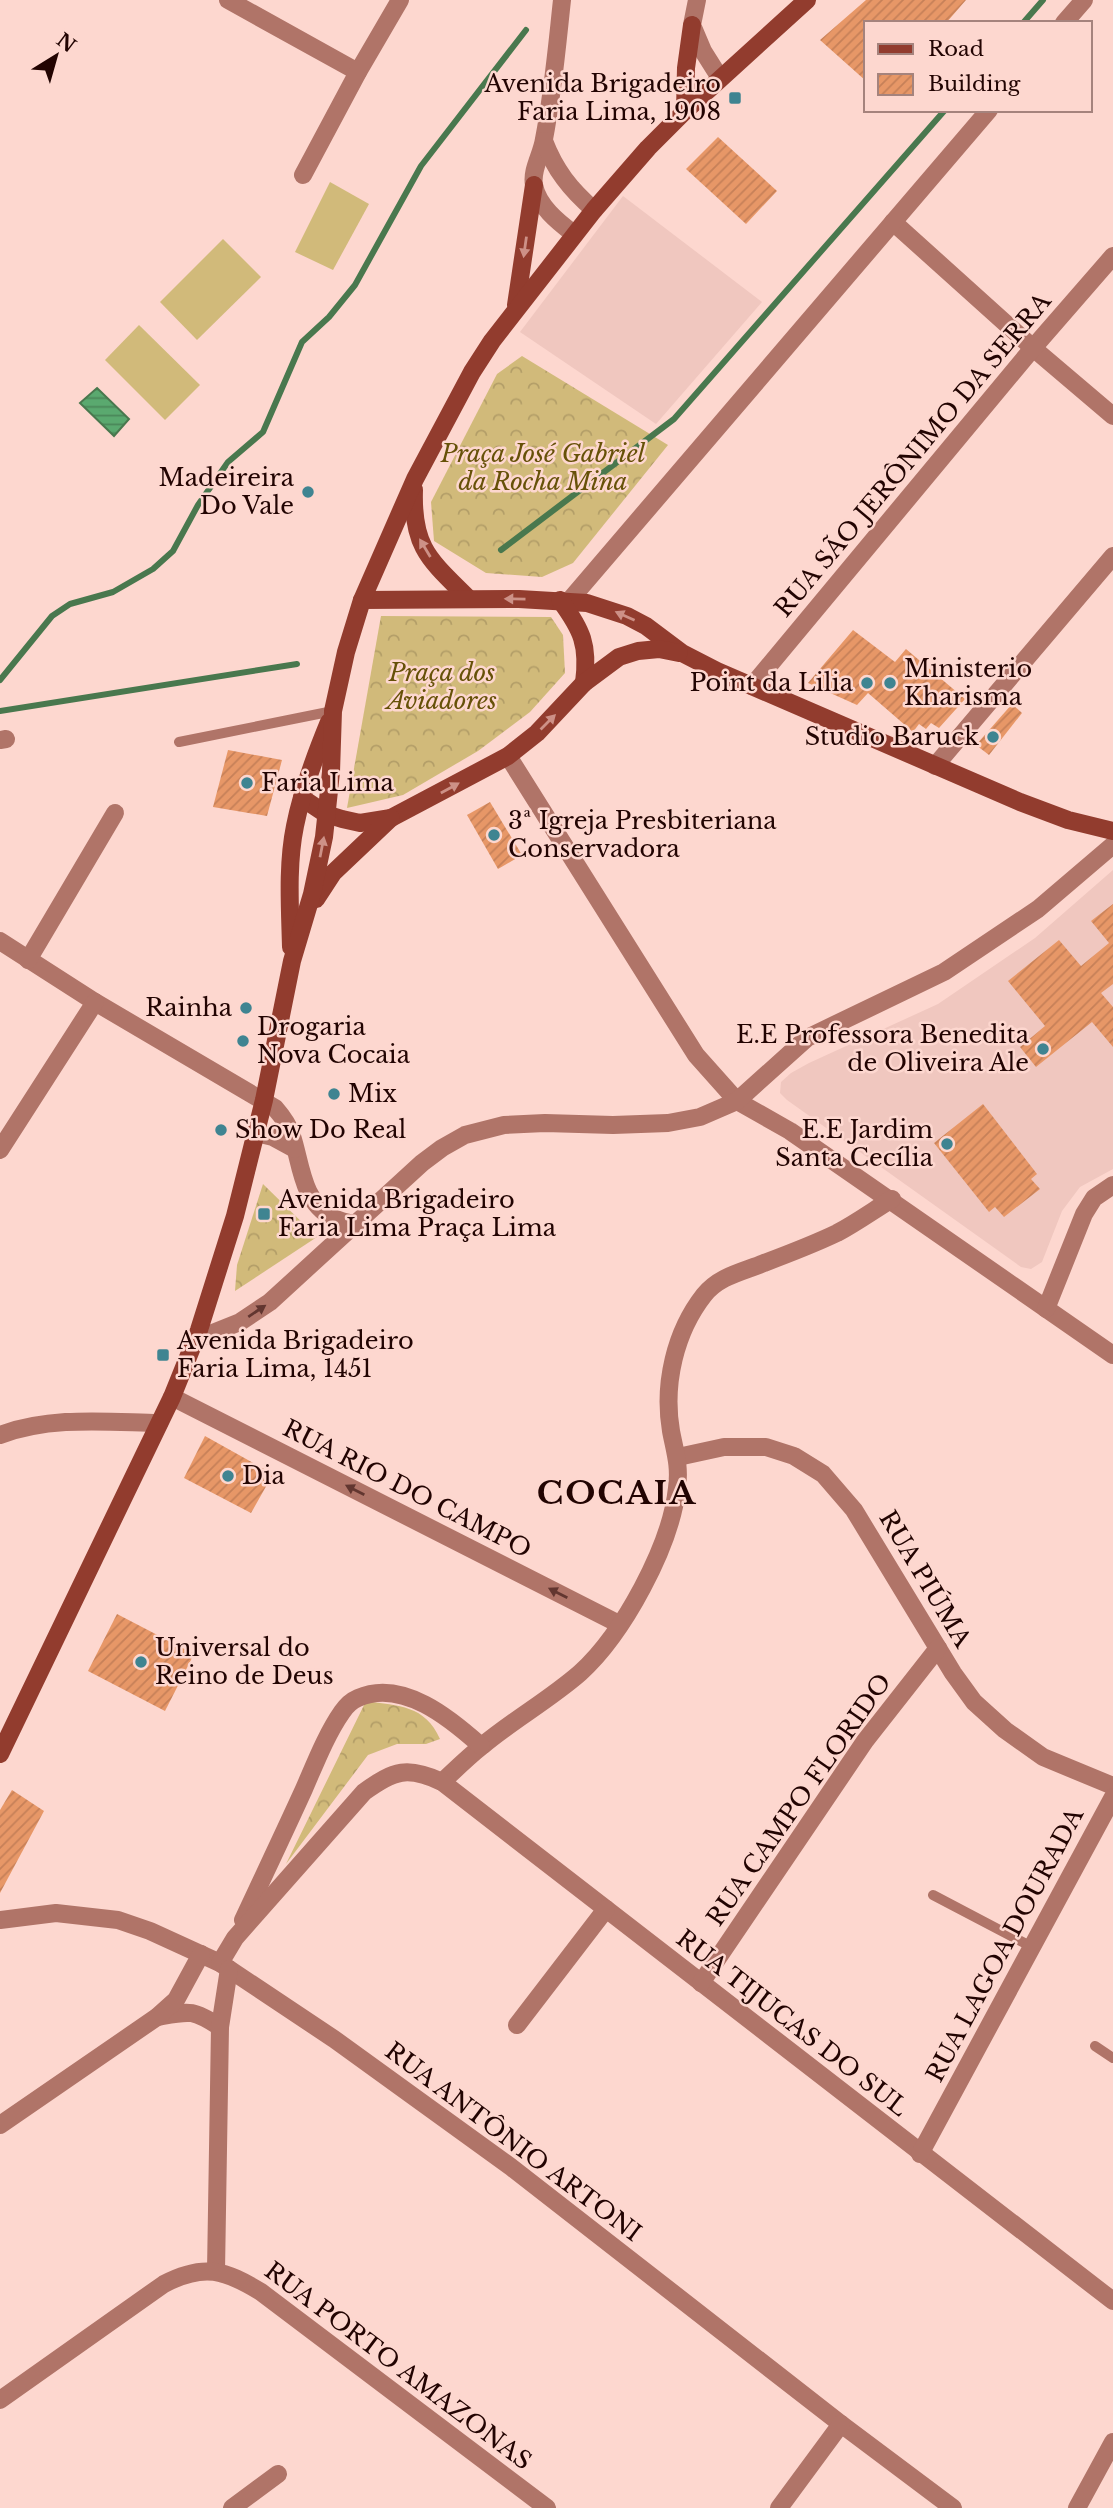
<svg xmlns="http://www.w3.org/2000/svg" width="1113" height="2508" font-family="'Libre Baskerville',serif">
	<style>
		.built { fill: #f0c7bf }
		.forest { fill: url(#forest-crowns) }
		.garden { fill: #d1ba7a }
		.water { fill: url(#water-rules); stroke: #49784e; stroke-width: 2 }
		.lines { fill: none; stroke-linecap: round; stroke-linejoin: round }
		.stream { stroke: #49784e; stroke-width: 6 }
		.building { fill: url(#building-hatch) }
		.lane { stroke: #b07468; stroke-width: 10 }
		.street { stroke: #b07468; stroke-width: 18 }
		.secondary { stroke: #923c2e; stroke-width: 18 }
		.oneway { fill: #cd9187 }
		.oneway2 { fill: #623630 }
		.poi-dot { fill: #3f8491; stroke: #fdd7cf; stroke-width: 2.5 }
		.labels { text-anchor: middle; stroke-width: 5; stroke-linejoin: round; paint-order: stroke }
		.poi-label { font-size: 24px; fill: #220402; stroke: #fdd7cf; text-anchor: start }
		.park-label { font-size: 24px; font-style: italic; fill: #665108; stroke: #fdd7cf }
		.street-label { font-size: 24px; fill: #220402; stroke: #fdd7cf }
		.district-label { font-size: 32px; font-weight: bold; letter-spacing: 2px; fill: #220402; stroke: #fdd7cf }
	</style>
	<defs>
		<pattern id="forest-crowns" width="20" height="18" patternUnits="userSpaceOnUse" patternTransform="scale(1.75)"><rect width="20" height="18" fill="#d1ba7a"/><path d="M2 6a3 3 0 1 1 6 0M12 15a3 3 0 1 1 6 0" fill="none" stroke="#b39e68"/></pattern>
		<pattern id="water-rules" width="6" height="5" patternUnits="userSpaceOnUse" patternTransform="scale(1.75)"><rect width="6" height="5" fill="#5aa96f"/><path d="M0 2.5h6" fill="none" stroke="#4a8759"/></pattern>
		<pattern id="building-hatch" width="6" height="6" patternUnits="userSpaceOnUse" patternTransform="scale(1.75)"><rect width="6" height="6" fill="#e79767"/><path d="M-1 1l2-2M0 6l6-6M5 7l2-2" fill="none" stroke="#c68058"/></pattern>
	</defs>
	<rect width="100%" height="100%" fill="#fdd7cf"/>
	<g class="built">
		<polygon points="623,196 762,302 656,424 520,332"/>
		<polygon points="1113,870 1113,1169 1080,1187 1062,1211 1042,1262 1031,1269 1021,1267 787,1100 780,1093 781,1082 791,1073 809,1063 938,1004 1035,938"/>
	</g>
	<g class="forest">
		<polygon points="522,356 668,445 573,563 542,577 486,573 434,541 431,502 497,374"/>
		<polygon points="381,616 551,617 563,635 565,673 530,712 478,751 403,795 347,808"/>
		<polygon points="263,1184 317,1237 235,1291 237,1265"/>
		<path d="M366,1701C399,1706 425,1705 440,1739L426,1744H397L368,1755L286,1864Z"/>
	</g>
	<g class="garden">
		<polygon points="330,182 369,204 333,270 295,252"/>
		<polygon points="223,239 261,277 197,340 160,302"/>
		<polygon points="139,325 200,385 165,420 105,360"/>
	</g>
	<polygon class="water" points="97,388 129,419 114,436 80,403"/>
	<g class="lines">
		<g class="stream">
			<polyline points="1023,23 1043,0"/>
			<polyline points="501,550 674,419 945,110"/>
			<polyline points="0,680 52,616 70,604 113,592 153,569 173,551 198,505 228,462 263,432 302,342 329,317 355,285 421,166 526,30"/>
			<polyline points="0,711 297,664"/>
		</g>
	</g>
	<g class="building">
		<polygon points="866,0 966,0 946,23 866,23 866,81 820,40"/>
		<polygon points="718,137 777,191 746,224 686,169"/>
		<polygon points="853,630 895,662 906,649 965,699 939,728 931,723 926,729 919,724 913,732 868,693 857,705 808,683"/>
		<polygon points="1012,704 1022,713 989,755 976,745"/>
		<polygon points="228,750 282,760 267,816 213,807"/>
		<polygon points="490,802 522,855 498,869 467,815"/>
		<polygon points="1113,904 1113,984 1101,993 1113,1007 1113,1047 1092,1022 1036,1067 1020,1047 1045,1026 1008,981 1059,940 1081,966 1109,943 1091,921"/>
		<polygon points="983,1104 1037,1174 1031,1179 1040,1189 1004,1217 995,1207 989,1212 934,1143"/>
		<polygon points="205,1436 273,1474 251,1513 184,1478"/>
		<polygon points="117,1614 194,1654 165,1711 88,1671"/>
		<polygon points="12,1790 44,1811 0,1893 0,1810"/>
	</g>
	<g class="lines">
		<g class="lane">
			<polyline points="179,742 333,711"/>
			<polyline points="933,1895 1032,1947"/>
			<polyline points="1095,2046 1113,2058"/>
		</g>
		<g class="street">
			<polyline points="228,0 358,72"/>
			<path d="M562,0C557,46 553,93 544,139C542,154 531,170 534,185C538,206 558,222 574,234"/>
			<polyline points="697,0 692,25 703,51 720,78"/>
			<polyline points="1064,23 1084,0"/>
			<path d="M544,141C555,170 570,189 594,210"/>
			<polyline points="303,175 358,72 400,0"/>
			<polyline points="893,222 1033,348 1113,416"/>
			<polyline points="569,601 989,110"/>
			<polyline points="752,686 1033,348 1113,256"/>
			<polyline points="0,740 6,739"/>
			<polyline points="508,756 696,1055 737,1101 790,1131 1113,1355"/>
			<polyline points="935,766 1113,556"/>
			<path d="M0,941L95,1002L275,1108C282,1116 289,1125 292,1136C301,1163 302,1202 332,1217C338,1221 346,1222 353,1224"/>
			<polyline points="28,960 115,813"/>
			<polyline points="256,1133 273,1137 295,1149"/>
			<polyline points="0,1150 95,1002"/>
			<polyline points="1046,1309 1084,1214 1094,1198 1113,1185"/>
			<polyline points="195,1340 240,1322 270,1302 422,1163 442,1148 465,1135 504,1125 545,1123 613,1125 668,1123 700,1117 737,1101 807,1038 944,972 1038,909 1113,845"/>
			<polyline points="172,1397 619,1624"/>
			<path d="M0,1435C51,1416 106,1422 159,1423"/>
			<polyline points="678,1457 724,1447 766,1447 794,1456 823,1474 854,1510 953,1673 974,1702 1005,1730 1043,1757 1113,1786"/>
			<path d="M442,1782C455,1770 468,1757 482,1746C513,1720 549,1700 580,1673C623,1634 671,1546 677,1488C680,1466 675,1452 671,1431C663,1384 675,1332 704,1295C719,1276 742,1272 764,1263C788,1254 814,1244 837,1233C856,1223 874,1210 892,1199"/>
			<polyline points="0,1920 56,1913 118,1920 150,1931 220,1963 334,2039 511,2167 841,2424 953,2508"/>
			<path d="M243,1920C263,1877 284,1833 304,1789C315,1764 326,1735 342,1712C346,1706 351,1701 358,1698C402,1678 451,1719 481,1746"/>
			<path d="M220,1963L235,1938L364,1792C394,1770 408,1766 442,1782L1113,2301"/>
			<polyline points="701,1983 865,1741 938,1648"/>
			<path d="M157,2017C190,2011 192,2009 220,2027"/>
			<polyline points="517,2025 606,1909"/>
			<polyline points="0,2125 157,2017 176,2000 201,1954"/>
			<polyline points="920,2154 1113,1797"/>
			<polyline points="216,2271 220,2027 229,1969"/>
			<path d="M0,2400L164,2284C204,2263 225,2270 261,2292L547,2508"/>
			<polyline points="232,2508 278,2474"/>
			<polyline points="779,2508 841,2424"/>
			<polyline points="1077,2508 1113,2442"/>
		</g>
		<g class="secondary">
			<polyline points="685,111 686,68 692,25"/>
			<polyline points="516,305 534,185"/>
			<path d="M414,490C412,548 430,560 469,599"/>
			<polyline points="362,600 519,599 587,603 627,616 646,626 682,653 717,671 1020,802 1068,820 1113,831"/>
			<path d="M560,600C582,630 589,645 584,683"/>
			<polyline points="302,798 326,814 342,819 360,823 391,818 508,756 537,733 584,683 619,657 638,651 659,649 679,653"/>
			<polyline points="316,899 333,873 391,818"/>
			<path d="M291,947C290,907 287,865 295,826C302,790 315,756 329,722"/>
			<polyline points="0,1754 172,1397 199,1330 235,1216 264,1100 292,961 312,894 324,837 331,772 333,711 346,652 362,600 415,479 472,372 492,341 594,210 648,148 685,111 807,0"/>
		</g>
	</g>
	<defs><path id="oneway-solid" d="M-6-.8H1V-3.2L6.5 0L1 3.2V.8H-6Z" transform="scale(1.75)"/></defs>
	<g class="oneway">
		<use href="#oneway-solid" transform="translate(525 247) rotate(98)"/>
		<use href="#oneway-solid" transform="translate(425 548) rotate(-121)"/>
		<use href="#oneway-solid" transform="translate(515 599) rotate(-179)"/>
		<use href="#oneway-solid" transform="translate(625 616) rotate(-156)"/>
		<use href="#oneway-solid" transform="translate(548 722) rotate(-45)"/>
		<use href="#oneway-solid" transform="translate(450 788) rotate(-29)"/>
		<use href="#oneway-solid" transform="translate(322 847) rotate(-79)"/>
	</g>
	<g class="oneway2">
		<use href="#oneway-solid" transform="translate(257 1311) rotate(-34)"/>
		<use href="#oneway-solid" transform="translate(355 1490) rotate(-153)"/>
		<use href="#oneway-solid" transform="translate(558 1593) rotate(-153)"/>
	</g>
	<g class="poi-dot">
		<rect x="728" y="91" width="14" height="14" rx="3.5"/>
		<circle cx="308" cy="492" r="7"/>
		<circle cx="867" cy="683" r="7"/>
		<circle cx="890" cy="683" r="7"/>
		<circle cx="993" cy="737" r="7"/>
		<circle cx="247" cy="783" r="7"/>
		<circle cx="494" cy="835" r="7"/>
		<circle cx="246" cy="1008" r="7"/>
		<circle cx="243" cy="1041" r="7"/>
		<circle cx="1043" cy="1049" r="7"/>
		<circle cx="334" cy="1094" r="7"/>
		<circle cx="221" cy="1130" r="7"/>
		<circle cx="947" cy="1144" r="7"/>
		<rect x="257" y="1207" width="14" height="14" rx="3.5"/>
		<rect x="156" y="1348" width="14" height="14" rx="3.5"/>
		<circle cx="228" cy="1476" r="7"/>
		<circle cx="141" cy="1662" r="7"/>
	</g>
	<g class="labels">
		<g class="poi-label">
			<text x="721" y="92" text-anchor="end">Avenida Brigadeiro<tspan x="721" dy="28">Faria Lima, 1908</tspan></text>
			<text x="294" y="486" text-anchor="end">Madeireira<tspan x="294" dy="28">Do Vale</tspan></text>
			<text x="904" y="677">Ministerio<tspan x="904" dy="28">Kharisma</tspan></text>
			<text x="853" y="691" text-anchor="end">Point da Lilia</text>
			<text x="979" y="745" text-anchor="end">Studio Baruck</text>
			<text x="261" y="791">Faria Lima</text>
			<text x="508" y="829">3ª Igreja Presbiteriana<tspan x="508" dy="28">Conservadora</tspan></text>
			<text x="232" y="1016" text-anchor="end">Rainha</text>
			<text x="257" y="1035">Drogaria<tspan x="257" dy="28">Nova Cocaia</tspan></text>
			<text x="1029" y="1043" text-anchor="end">E.E Professora Benedita<tspan x="1029" dy="28">de Oliveira Ale</tspan></text>
			<text x="348" y="1102">Mix</text>
			<text x="235" y="1138">Show Do Real</text>
			<text x="933" y="1138" text-anchor="end">E.E Jardim<tspan x="933" dy="28">Santa Cecília</tspan></text>
			<text x="278" y="1208">Avenida Brigadeiro<tspan x="278" dy="28">Faria Lima Praça Lima</tspan></text>
			<text x="177" y="1349">Avenida Brigadeiro<tspan x="177" dy="28">Faria Lima, 1451</tspan></text>
			<text x="242" y="1484">Dia</text>
			<text x="155" y="1656">Universal do<tspan x="155" dy="28">Reino de Deus</tspan></text>
		</g>
		<g class="park-label">
			<text x="543" y="462">Praça José Gabriel<tspan x="543" dy="28">da Rocha Mina</tspan></text>
			<text x="442" y="681">Praça dos<tspan x="442" dy="28">Aviadores</tspan></text>
		</g>
		<g class="street-label">
			<text transform="translate(913 455) rotate(-50)" y="8">RUA SÃO JERÔNIMO DA SERRA</text>
			<text transform="translate(407 1489) rotate(27)" y="8">RUA RIO DO CAMPO</text>
			<text transform="translate(925 1579) rotate(59)" y="8">RUA PIÚMA</text>
			<text transform="translate(799 1800) rotate(-55)" y="8">RUA CAMPO FLORIDO</text>
			<text transform="translate(1005 1945) rotate(-62)" y="8">RUA LAGOA DOURADA</text>
			<text transform="translate(792 2023) rotate(38)" y="8">RUA TIJUCAS DO SUL</text>
			<text transform="translate(513 2142) rotate(37)" y="8">RUA ANTÔNIO ARTONI</text>
			<text transform="translate(398 2366) rotate(37)" y="8">RUA PORTO AMAZONAS</text>
		</g>
		<g class="district-label">
			<text x="617" y="1504">COCAIA</text>
		</g>
	</g>
	<rect x="864" y="21" width="228" height="91" fill="#fdd7cf" stroke="#a5837d" stroke-width="2"/>
	<rect x="878" y="44" width="35" height="10" fill="#923c2e" stroke="#a5837d" stroke-width="2"/>
	<text x="928" y="56" font-size="21" fill="#220402">Road</text>
	<rect x="878" y="74" width="35" height="21" fill="url(#building-hatch)" stroke="#a5837d" stroke-width="2"/>
	<text x="928" y="91" font-size="21" fill="#220402">Building</text>
	<g transform="translate(56 56) rotate(37)" stroke="#fdd7cf" stroke-width="5" paint-order="stroke">
	<path d="M0-5L12 26L0 18L-12 26Z" fill="#220402"/>
	<text y="-10" font-size="19" font-weight="bold" text-anchor="middle" fill="#220402">N</text>
	</g>
</svg>
